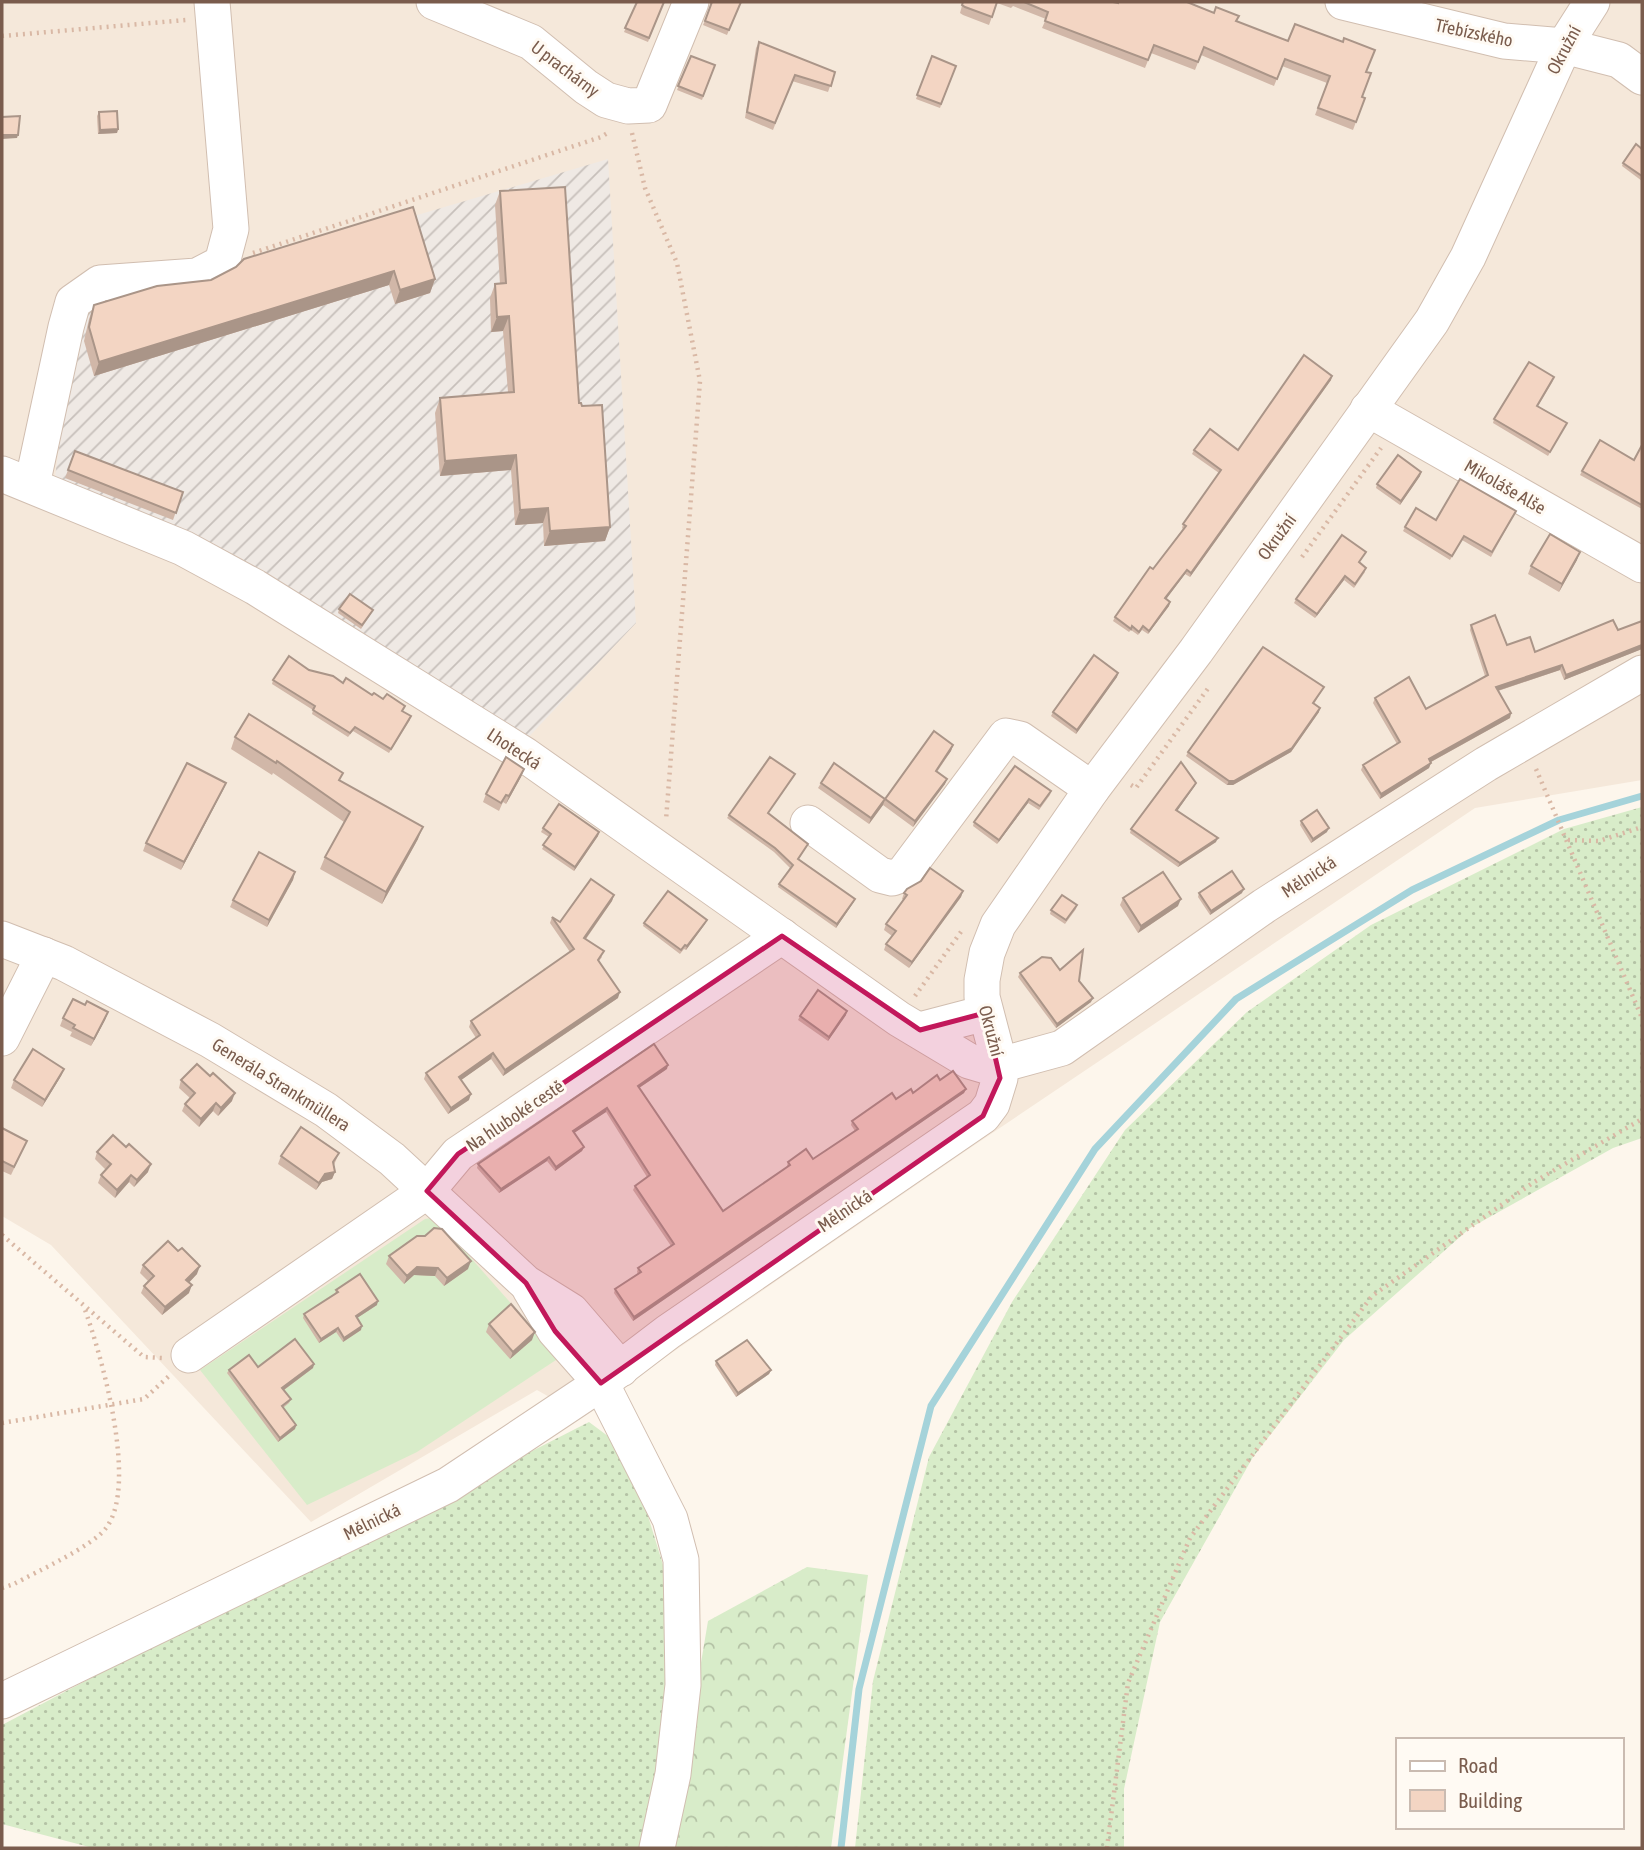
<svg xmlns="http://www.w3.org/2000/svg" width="1644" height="1850" font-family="'Asap Condensed',sans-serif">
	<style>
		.residential { fill: #f5e8da }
		.industrial { fill: url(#industrial-furrows) }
		.grass { fill: url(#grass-dots) }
		.forest { fill: url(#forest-crowns) }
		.garden { fill: #d8ecc9 }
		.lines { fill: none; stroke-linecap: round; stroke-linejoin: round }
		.stream { stroke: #a5d3da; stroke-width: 7 }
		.minor-casing { stroke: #d1beb0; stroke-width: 37 }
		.path { stroke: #d9b8a5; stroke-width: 4.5; stroke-dasharray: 2 5; stroke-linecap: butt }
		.minor { stroke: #fff; stroke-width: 35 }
		.wall { fill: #d1b7a8 }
		.shaded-wall { fill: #aa9588 }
		.building { fill: #f3d5c3; stroke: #aa9588; stroke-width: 2 }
		.marked { fill: #c2185b; fill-opacity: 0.2; stroke: #c2185b; stroke-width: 5; stroke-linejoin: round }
		.labels { text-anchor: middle; stroke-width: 6; stroke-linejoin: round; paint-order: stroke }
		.street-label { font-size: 18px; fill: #7a5c4d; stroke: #fffaf3 }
	</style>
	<defs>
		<pattern id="industrial-furrows" width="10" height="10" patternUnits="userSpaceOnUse" patternTransform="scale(1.75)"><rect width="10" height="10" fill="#efe9e4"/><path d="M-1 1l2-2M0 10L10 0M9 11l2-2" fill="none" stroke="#c7c0bb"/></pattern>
		<pattern id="grass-dots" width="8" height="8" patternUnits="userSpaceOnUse" patternTransform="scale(1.75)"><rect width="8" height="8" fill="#d8ecc9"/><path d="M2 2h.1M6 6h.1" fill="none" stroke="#b4c2a5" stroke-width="1.8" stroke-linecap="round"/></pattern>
		<pattern id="forest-crowns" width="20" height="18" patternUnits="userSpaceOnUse" patternTransform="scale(1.75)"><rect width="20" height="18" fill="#d8ecc9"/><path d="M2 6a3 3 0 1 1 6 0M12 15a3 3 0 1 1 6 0" fill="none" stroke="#b4c2a5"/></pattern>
	</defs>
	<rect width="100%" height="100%" fill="#fdf6ec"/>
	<polygon class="residential" points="2,2 1642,2 1642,780 1475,808 973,1146 581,1415 537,1390 311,1522 51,1245 2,1216"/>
	<polygon class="industrial" points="608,159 636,623 522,744 54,484 77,315"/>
	<g class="grass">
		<polygon points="1642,807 1642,1138 1613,1148 1470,1228 1344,1340 1253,1457 1160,1622 1124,1789 1124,1848 855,1848 873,1681 929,1457 1012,1302 1125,1130 1247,1012 1371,925 1564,829"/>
		<polygon points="589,1422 628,1451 668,1581 672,1684 643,1848 93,1848 2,1824 2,1725 216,1612"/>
	</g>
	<polygon class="forest" points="807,1567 868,1575 831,1848 670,1848 708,1621"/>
	<polygon class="garden" points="431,1218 441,1224 559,1358 417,1452 307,1505 200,1370 425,1219"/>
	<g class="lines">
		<polyline class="stream" points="841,1848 859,1689 931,1406 1095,1149 1236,999 1412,890 1559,820 1642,796"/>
		<defs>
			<g id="minor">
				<polyline points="434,2 531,42 586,87 606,100 628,106 649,105 691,2"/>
				<polyline points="1343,2 1504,41 1564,46 1619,60 1642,77"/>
				<polyline points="1368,409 1642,565"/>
				<polyline points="2,474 183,548 255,587 525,755 899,1019 969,1061 986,1066 1000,1065 1062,1048 1264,906 1486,764 1642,673"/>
				<polyline points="32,485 66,327 73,302 100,283 197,276 222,263 231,229 212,2"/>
				<polyline points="808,823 880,875 892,878 903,874 1006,736 1020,739 1092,789"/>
				<polyline points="2,939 64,963 210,1040 326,1110 392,1159 526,1283 571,1311 621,1369"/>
				<polyline points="920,1030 985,1013"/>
				<polyline points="2,1038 44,955"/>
				<polyline points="530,1289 555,1331 601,1383 670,1519 681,1560 683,1685 673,1774 657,1848"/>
				<polyline points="189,1355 427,1191 458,1154 782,936"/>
				<polyline points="2,1701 448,1485 601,1383 668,1332 983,1116 992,1104 1000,1078 998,1058 982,997 982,980 987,953 998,925 1092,789 1196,651 1432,321 1468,257 1564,46 1592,2"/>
			</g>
		</defs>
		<use href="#minor" class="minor-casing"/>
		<g class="path">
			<polyline points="2,36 186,20"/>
			<polyline points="632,133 645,188 677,263 700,381 666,820"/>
			<polyline points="253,253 601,137 609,132"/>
			<polyline points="1302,557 1381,448"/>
			<polyline points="1536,769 1642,1018"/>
			<polyline points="1131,785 1136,788 1209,687"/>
			<polyline points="1568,840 1599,841 1642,827"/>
			<polyline points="915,996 963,929"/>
			<polyline points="2,1235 144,1357 162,1358"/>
			<polyline points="2,1423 144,1399 169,1376"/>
			<path d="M2,1588L14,1584C36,1572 93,1546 106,1528C139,1485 101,1354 84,1307"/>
			<polyline points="1107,1848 1128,1683 1190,1538 1372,1296 1534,1182 1642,1119"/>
		</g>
		<use href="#minor" class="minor"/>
	</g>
	<g class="wall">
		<polygon points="637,2 664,2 648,42 624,32"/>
		<polygon points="710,2 741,2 727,35 703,25 710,9"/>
		<polygon points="963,2 1113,2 1118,3 1214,13 1366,72 1362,97 1365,98 1353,130 1315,115 1327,83 1282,66 1274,86 1201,55 1195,70 1151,53 1145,68 1042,28 1046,19 1013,6 1011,8 997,3 989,25 963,15 960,13"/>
		<polygon points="759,42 835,72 828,92 792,81 773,130 745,118 756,48"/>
		<polygon points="691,56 715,65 702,100 677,90"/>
		<polygon points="932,56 956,66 940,108 916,99"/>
		<polygon points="99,112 118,129 117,133 98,134 97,116"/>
		<polygon points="1642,149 1642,181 1622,166 1623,163"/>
		<polygon points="500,191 579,403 610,527 605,541 544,546 543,523 515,525 511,470 440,476 435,413 440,398 508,392 503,331 491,332 490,298 495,284 500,284 495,205"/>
		<polygon points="413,207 435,279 430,293 395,304 389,285 94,376 84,341 89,319 94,305 211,280"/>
		<polygon points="1332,376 1331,380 1190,577 1185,574 1166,599 1170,602 1169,606 1148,634 1142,630 1138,635 1131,630 1129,632 1113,621 1115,617 1153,569 1183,529 1182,528 1183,524 1219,473 1192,454 1194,450 1238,450"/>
		<polygon points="1553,381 1538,406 1567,423 1548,456 1493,423 1494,419"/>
		<polygon points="1642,445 1642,509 1580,475 1582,471 1634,460"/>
		<polygon points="75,451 183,492 173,520 65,478"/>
		<polygon points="1421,472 1420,476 1400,505 1376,488 1377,484"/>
		<polygon points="1516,511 1491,557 1462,540 1450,560 1403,531 1405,527 1436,520"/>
		<polygon points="1366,552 1359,563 1365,572 1354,588 1344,580 1315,618 1294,603 1296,599"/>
		<polygon points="1577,560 1559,592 1528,574 1531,566"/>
		<polygon points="339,609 371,614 361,629 338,613"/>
		<polygon points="1642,621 1642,649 1564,680 1560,670 1498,691 1511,713 1510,718 1431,762 1429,768 1380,799 1361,770 1363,765 1397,744 1373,703 1375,698 1426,709 1485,676 1470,630 1471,625 1507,645 1535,652 1618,630"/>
		<polygon points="309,670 372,695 403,711 410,720 389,753 353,731 348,737 312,714 313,710 272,684 273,680"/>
		<polygon points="1118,673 1117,677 1076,734 1051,716 1053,712"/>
		<polygon points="1324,687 1314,704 1319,712 1291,752 1233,785 1227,785 1186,756 1188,752"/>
		<polygon points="235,737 340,781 418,839 382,904 320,869 325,857 344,822 273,773 272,775 231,749"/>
		<polygon points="953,745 951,751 937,772 947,779 945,784 913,827 883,805 869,824 818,788 821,783 885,799"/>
		<polygon points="1015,766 1051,791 1050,795 1039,810 1028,803 997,844 973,826 974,822"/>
		<polygon points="524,769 521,777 506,804 503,802 499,811 483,802 486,794"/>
		<polygon points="795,774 793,778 768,813 808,844 799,859 855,899 853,903 836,928 778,887 779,884 790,868 774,852 727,818 729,815"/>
		<polygon points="226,783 223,790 181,870 143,851 146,843"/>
		<polygon points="1196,783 1194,787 1177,811 1216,842 1178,867 1130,833 1131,829"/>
		<polygon points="1301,821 1327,832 1311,843 1300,825"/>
		<polygon points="543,828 599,832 598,836 574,871 542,849 549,837 541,832"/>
		<polygon points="295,872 293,880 267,927 230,907 233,900"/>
		<polygon points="963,891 961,897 909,968 884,950 886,944 892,936 884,930 886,924 904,900 902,899 904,893"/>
		<polygon points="1199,893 1242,893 1210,915 1198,897"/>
		<polygon points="614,895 612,901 586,939 602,957 599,961 618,998 503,1076 491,1059 461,1080 469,1100 448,1114 424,1079 426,1073 476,1038 469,1027 471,1021 570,952 550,923 552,917 560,922"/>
		<polygon points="1123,898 1178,906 1138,933 1120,905"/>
		<polygon points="1077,905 1076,909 1065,924 1050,914 1051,910"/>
		<polygon points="644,923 705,924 686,950 684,949 680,954 643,926"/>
		<polygon points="1060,970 1079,981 1091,1002 1056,1028 1018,977 1020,973"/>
		<polygon points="85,1005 108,1012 105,1020 91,1046 70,1036 72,1032 60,1026 63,1018"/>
		<polygon points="846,1015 828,1041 798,1020 800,1016"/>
		<polygon points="64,1069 61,1076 42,1107 11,1088 14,1080"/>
		<polygon points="667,1069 639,1088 723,1211 788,1167 787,1166 788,1162 813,1159 855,1131 851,1125 852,1121 896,1099 913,1093 940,1080 966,1089 964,1093 633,1321 614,1293 615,1289 638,1274 637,1272 638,1268 671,1246 633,1190 635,1186 647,1177 606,1112 574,1133 584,1147 582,1151 555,1171 547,1161 499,1193 477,1168 478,1164"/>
		<polygon points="210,1076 232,1101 218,1116 213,1111 199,1127 182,1111 185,1104 190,1098 179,1088 181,1080"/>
		<polygon points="2,1128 27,1141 11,1175 2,1171"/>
		<polygon points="97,1152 148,1172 134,1187 129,1182 115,1198 98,1183 101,1175 106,1170 95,1159"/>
		<polygon points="339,1153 334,1165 335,1172 332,1179 322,1182 316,1190 278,1164 281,1156"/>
		<polygon points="389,1256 468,1269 444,1286 435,1276 414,1275 404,1284 386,1264"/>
		<polygon points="143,1265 197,1274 189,1282 189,1293 162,1315 141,1293 144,1286 148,1281 140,1273"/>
		<polygon points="336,1290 377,1305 357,1318 361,1330 343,1342 336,1332 319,1343 303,1318 304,1314 335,1294"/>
		<polygon points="489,1324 532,1340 510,1359 486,1332"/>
		<polygon points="716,1361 771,1370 769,1374 736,1397 715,1365"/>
		<polygon points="314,1364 313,1368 284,1390 291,1399 289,1403 283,1408 296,1425 295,1429 278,1442 227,1373 229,1370"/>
	</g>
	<g class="shaded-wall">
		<polygon points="118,129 117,133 98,134 100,130"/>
		<polygon points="2,135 18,135 17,138 2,139"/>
		<polygon points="394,271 389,285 94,376 99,362"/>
		<polygon points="435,279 430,293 395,304 400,290"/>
		<polygon points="509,316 503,331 491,332 497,317"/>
		<polygon points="1332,376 1331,380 1190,577 1191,573"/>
		<polygon points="516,455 511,470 440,476 445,461"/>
		<polygon points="1421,472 1420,476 1400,505 1401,501"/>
		<polygon points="548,508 543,523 515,525 520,510"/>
		<polygon points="610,527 605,541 544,546 550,531"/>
		<polygon points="1580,552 1577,560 1559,592 1562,584"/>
		<polygon points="1187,570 1185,574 1164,602 1165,598"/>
		<polygon points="1345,576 1344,580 1315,618 1317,614"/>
		<polygon points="1170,602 1169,606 1148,634 1149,631"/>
		<polygon points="1642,645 1642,649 1564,680 1566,675"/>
		<polygon points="1562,665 1560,670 1494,692 1496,687"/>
		<polygon points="1118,673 1117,677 1076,734 1077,730"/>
		<polygon points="1320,708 1319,712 1291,752 1233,785 1227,785 1229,781"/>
		<polygon points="1511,713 1510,718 1427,764 1429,759"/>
		<polygon points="953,745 951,751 933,776 936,771"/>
		<polygon points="1431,763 1429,768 1380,799 1381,794"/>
		<polygon points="524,769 521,777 506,804 509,796"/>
		<polygon points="947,779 945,784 913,827 915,821"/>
		<polygon points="226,783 223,790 181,870 184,862"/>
		<polygon points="1196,783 1194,787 1175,814 1176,810"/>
		<polygon points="885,799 883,805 869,824 871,818"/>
		<polygon points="1029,799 1028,803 997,844 999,840"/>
		<polygon points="423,827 418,839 382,904 386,892"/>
		<polygon points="1329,828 1327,832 1311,843 1313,839"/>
		<polygon points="599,832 598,836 574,871 575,867"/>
		<polygon points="1218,838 1216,842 1178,867 1180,863"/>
		<polygon points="295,872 293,880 267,927 269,920"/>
		<polygon points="1244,889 1242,893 1210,915 1211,911"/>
		<polygon points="963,891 961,897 909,968 912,962"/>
		<polygon points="614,895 612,901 582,944 584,938"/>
		<polygon points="855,899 853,903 836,928 837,924"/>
		<polygon points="1181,899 1178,906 1138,933 1141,926"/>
		<polygon points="707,920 705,924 686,950 687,946"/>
		<polygon points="620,992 618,998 503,1076 505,1070"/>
		<polygon points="1093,998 1091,1002 1056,1028 1057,1024"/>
		<polygon points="847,1011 846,1015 828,1041 829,1037"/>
		<polygon points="108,1012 105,1020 91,1046 94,1039"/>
		<polygon points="493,1053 491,1059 457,1083 459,1077"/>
		<polygon points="668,1065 667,1069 636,1090 638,1086"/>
		<polygon points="64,1069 61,1076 42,1107 45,1100"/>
		<polygon points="966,1089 964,1093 633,1321 634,1317"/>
		<polygon points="235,1093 232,1101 218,1116 221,1108"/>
		<polygon points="471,1094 469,1100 448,1114 451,1108"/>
		<polygon points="216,1103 213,1111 199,1127 201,1119"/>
		<polygon points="607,1108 606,1112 571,1135 573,1131"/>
		<polygon points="584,1147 582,1151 555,1171 556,1167"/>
		<polygon points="549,1157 547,1161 499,1193 501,1189"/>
		<polygon points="151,1164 148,1172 134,1187 137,1180"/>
		<polygon points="335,1172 332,1179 322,1182 316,1190 319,1183 325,1174"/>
		<polygon points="131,1175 129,1182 115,1198 117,1190"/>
		<polygon points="471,1261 468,1269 444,1286 447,1278"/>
		<polygon points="200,1266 197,1274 184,1288 186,1280"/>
		<polygon points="417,1267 438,1268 435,1276 414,1275 404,1284 407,1276"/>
		<polygon points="192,1285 189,1293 162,1315 165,1307"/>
		<polygon points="378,1301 377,1305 354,1320 356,1316"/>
		<polygon points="362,1326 361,1330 343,1342 344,1338"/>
		<polygon points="338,1328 336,1332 319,1343 321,1339"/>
		<polygon points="535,1332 532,1340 510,1359 513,1352"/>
		<polygon points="314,1364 313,1368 281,1392 282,1388"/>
		<polygon points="771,1370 769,1374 736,1397 738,1393"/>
		<polygon points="296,1425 295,1429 278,1442 280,1438"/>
	</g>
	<g class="building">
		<polygon points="637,2 664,2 649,38 625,28"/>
		<polygon points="712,2 741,2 729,30 705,21"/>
		<polygon points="963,2 997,2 992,17 965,7 962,5"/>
		<polygon points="1024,2 1113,2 1118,3 1118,2 1187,2 1214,13 1216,7 1239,16 1236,21 1288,41 1295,24 1343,42 1344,38 1375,50 1366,72 1371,73 1362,97 1365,98 1356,122 1318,108 1330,76 1285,59 1277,79 1204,47 1198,62 1154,45 1148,60 1045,21 1048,12"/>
		<polygon points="759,42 835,72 831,86 795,75 775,123 747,112"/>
		<polygon points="691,56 715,65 703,96 678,86"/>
		<polygon points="932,56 956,66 941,104 917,95"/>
		<polygon points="117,111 118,129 100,130 99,112"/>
		<polygon points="20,116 18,135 2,135 2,117"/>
		<polygon points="1636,144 1642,149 1642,176 1623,163"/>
		<polygon points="565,187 579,403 581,403 582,406 602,405 610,527 550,531 548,508 520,510 516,455 445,461 440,398 514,392 509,316 497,317 495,284 506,283 500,191"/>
		<polygon points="413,207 435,279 400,290 394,271 99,362 89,327 94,305 157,286 211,280 236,267 244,259"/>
		<polygon points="1304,355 1332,376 1191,573 1187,570 1165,598 1170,602 1149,631 1143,626 1139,632 1132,626 1131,629 1115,617 1150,567 1153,569 1186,526 1183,524 1221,470 1194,450 1210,429 1238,450"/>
		<polygon points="1529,362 1554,377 1537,406 1567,423 1550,452 1494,419"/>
		<polygon points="1600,440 1634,460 1642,445 1642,505 1582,471"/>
		<polygon points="75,451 183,492 176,513 68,470"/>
		<polygon points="1398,455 1421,472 1401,501 1377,484"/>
		<polygon points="1460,479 1516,511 1492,552 1464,536 1452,556 1405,527 1416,508 1436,520"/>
		<polygon points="1550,534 1580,552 1562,584 1531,566"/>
		<polygon points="1342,535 1366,552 1359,562 1366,568 1355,584 1345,576 1317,614 1296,599"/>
		<polygon points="350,594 373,610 362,625 339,609"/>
		<polygon points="1495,615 1507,645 1530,637 1535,652 1613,620 1618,630 1642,621 1642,645 1566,675 1562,665 1496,687 1511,713 1429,759 1431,763 1381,794 1363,765 1400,742 1375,698 1409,677 1426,709 1488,675 1471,625"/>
		<polygon points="1263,647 1324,687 1313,703 1320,708 1292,748 1234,781 1229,781 1188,752"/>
		<polygon points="1094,655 1118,673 1077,730 1053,712"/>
		<polygon points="289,656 309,670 333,676 343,683 346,678 372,695 374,693 383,699 387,694 405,706 402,711 411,716 391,749 355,727 350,733 313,710 315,706 273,680"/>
		<polygon points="249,714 343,773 339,780 423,827 386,892 325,857 350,812 277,761 276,763 235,737"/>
		<polygon points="934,731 953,745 936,771 947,779 915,821 885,799 871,818 821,783 834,763 885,799"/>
		<polygon points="506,757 524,769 509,796 506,795 501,803 486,794"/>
		<polygon points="770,757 795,774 768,813 808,844 798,859 855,899 837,924 779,884 793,865 775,848 729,815"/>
		<polygon points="1181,762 1196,783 1176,810 1218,838 1180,863 1131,829"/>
		<polygon points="187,763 226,783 184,862 146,843"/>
		<polygon points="1015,766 1051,791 1040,806 1029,799 999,840 974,822"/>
		<polygon points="559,804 599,832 575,867 543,845 551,834 543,828"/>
		<polygon points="1317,810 1329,828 1313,839 1301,821"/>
		<polygon points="259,852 295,872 269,920 233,900"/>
		<polygon points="930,868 963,891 912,962 886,944 896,931 886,924 907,895 904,893 907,889 921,881"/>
		<polygon points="1232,871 1244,889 1211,911 1199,893"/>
		<polygon points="1163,872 1181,899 1141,926 1123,898"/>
		<polygon points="591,879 614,895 584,938 604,951 598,960 620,992 505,1070 493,1053 459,1077 471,1094 451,1108 426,1073 480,1035 471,1021 574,949 552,917 560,922"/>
		<polygon points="668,891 707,920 687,946 685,945 681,950 644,923"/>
		<polygon points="1062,895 1077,905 1066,920 1051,910"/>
		<polygon points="1083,950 1079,981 1093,998 1057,1024 1020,973 1042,957 1051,958 1060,970"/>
		<polygon points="818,990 847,1011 829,1037 800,1016"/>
		<polygon points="73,999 85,1005 87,1001 108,1012 94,1039 73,1028 75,1025 63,1018"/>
		<polygon points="654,1044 668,1065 638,1086 723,1211 790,1165 788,1162 806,1149 813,1159 858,1129 852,1121 892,1093 896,1099 911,1089 913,1093 937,1075 940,1080 953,1071 966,1089 634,1317 615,1289 641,1272 638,1268 674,1244 635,1186 650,1175 607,1108 573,1131 584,1147 556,1167 549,1157 501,1189 478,1164"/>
		<polygon points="33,1049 64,1069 45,1100 14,1080"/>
		<polygon points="197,1064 210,1076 213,1073 235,1093 221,1108 216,1103 201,1119 185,1104 195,1093 181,1080"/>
		<polygon points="301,1127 339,1153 333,1162 335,1172 325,1174 319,1183 281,1156"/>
		<polygon points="2,1128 27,1141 14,1167 2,1161"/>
		<polygon points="113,1135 126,1147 129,1144 151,1164 137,1180 131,1175 117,1190 101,1175 111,1164 97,1152"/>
		<polygon points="434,1228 442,1229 471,1261 447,1278 438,1268 417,1267 407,1276 389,1256 417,1236 425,1236"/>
		<polygon points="168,1241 178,1251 182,1248 200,1266 186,1280 192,1285 165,1307 144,1286 154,1276 143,1265"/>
		<polygon points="360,1274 378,1301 356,1316 362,1326 344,1338 338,1328 321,1339 304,1314 338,1292 336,1290"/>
		<polygon points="511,1304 535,1332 513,1352 489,1324"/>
		<polygon points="295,1339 314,1364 282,1388 291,1399 282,1406 296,1425 280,1438 229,1370 249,1355 258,1367"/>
		<polygon points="747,1340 771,1370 738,1393 716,1361"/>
	</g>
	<path class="marked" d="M782,936L920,1030L985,1013L1000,1078L983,1116L601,1383L555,1331L526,1283L427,1191L458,1154Z"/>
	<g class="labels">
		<g class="street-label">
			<text transform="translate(1474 33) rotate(12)" y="6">Třebízského</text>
			<text transform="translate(1564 50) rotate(-62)" y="6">Okružní</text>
			<text transform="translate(565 69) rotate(37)" y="6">U prachárny</text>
			<text transform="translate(1505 487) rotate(30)" y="6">Mikoláše Alše</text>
			<text transform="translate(1277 537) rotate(-54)" y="6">Okružní</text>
			<text transform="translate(514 749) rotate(33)" y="6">Lhotecká</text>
			<text transform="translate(1309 877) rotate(-33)" y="6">Mělnická</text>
			<text transform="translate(991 1031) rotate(75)" y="6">Okružní</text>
			<text transform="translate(281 1085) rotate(32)" y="6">Generála Strankmüllera</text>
			<text transform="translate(515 1116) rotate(-34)" y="6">Na hluboké cestě</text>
			<text transform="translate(845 1211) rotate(-34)" y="6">Mělnická</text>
			<text transform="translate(372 1522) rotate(-26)" y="6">Mělnická</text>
		</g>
	</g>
	<rect width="1644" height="1850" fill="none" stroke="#7a5c4d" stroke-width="7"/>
	<rect x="1396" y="1738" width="228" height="91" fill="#fffaf3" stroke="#cabbb1" stroke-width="2"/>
	<rect x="1410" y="1761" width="35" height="10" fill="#ffffff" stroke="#cabbb1" stroke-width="2"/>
	<text x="1458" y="1773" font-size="21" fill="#7a5c4d">Road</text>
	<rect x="1410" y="1790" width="35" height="21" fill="#f3d5c3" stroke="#cabbb1" stroke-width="2"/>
	<text x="1458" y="1808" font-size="21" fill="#7a5c4d">Building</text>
</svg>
